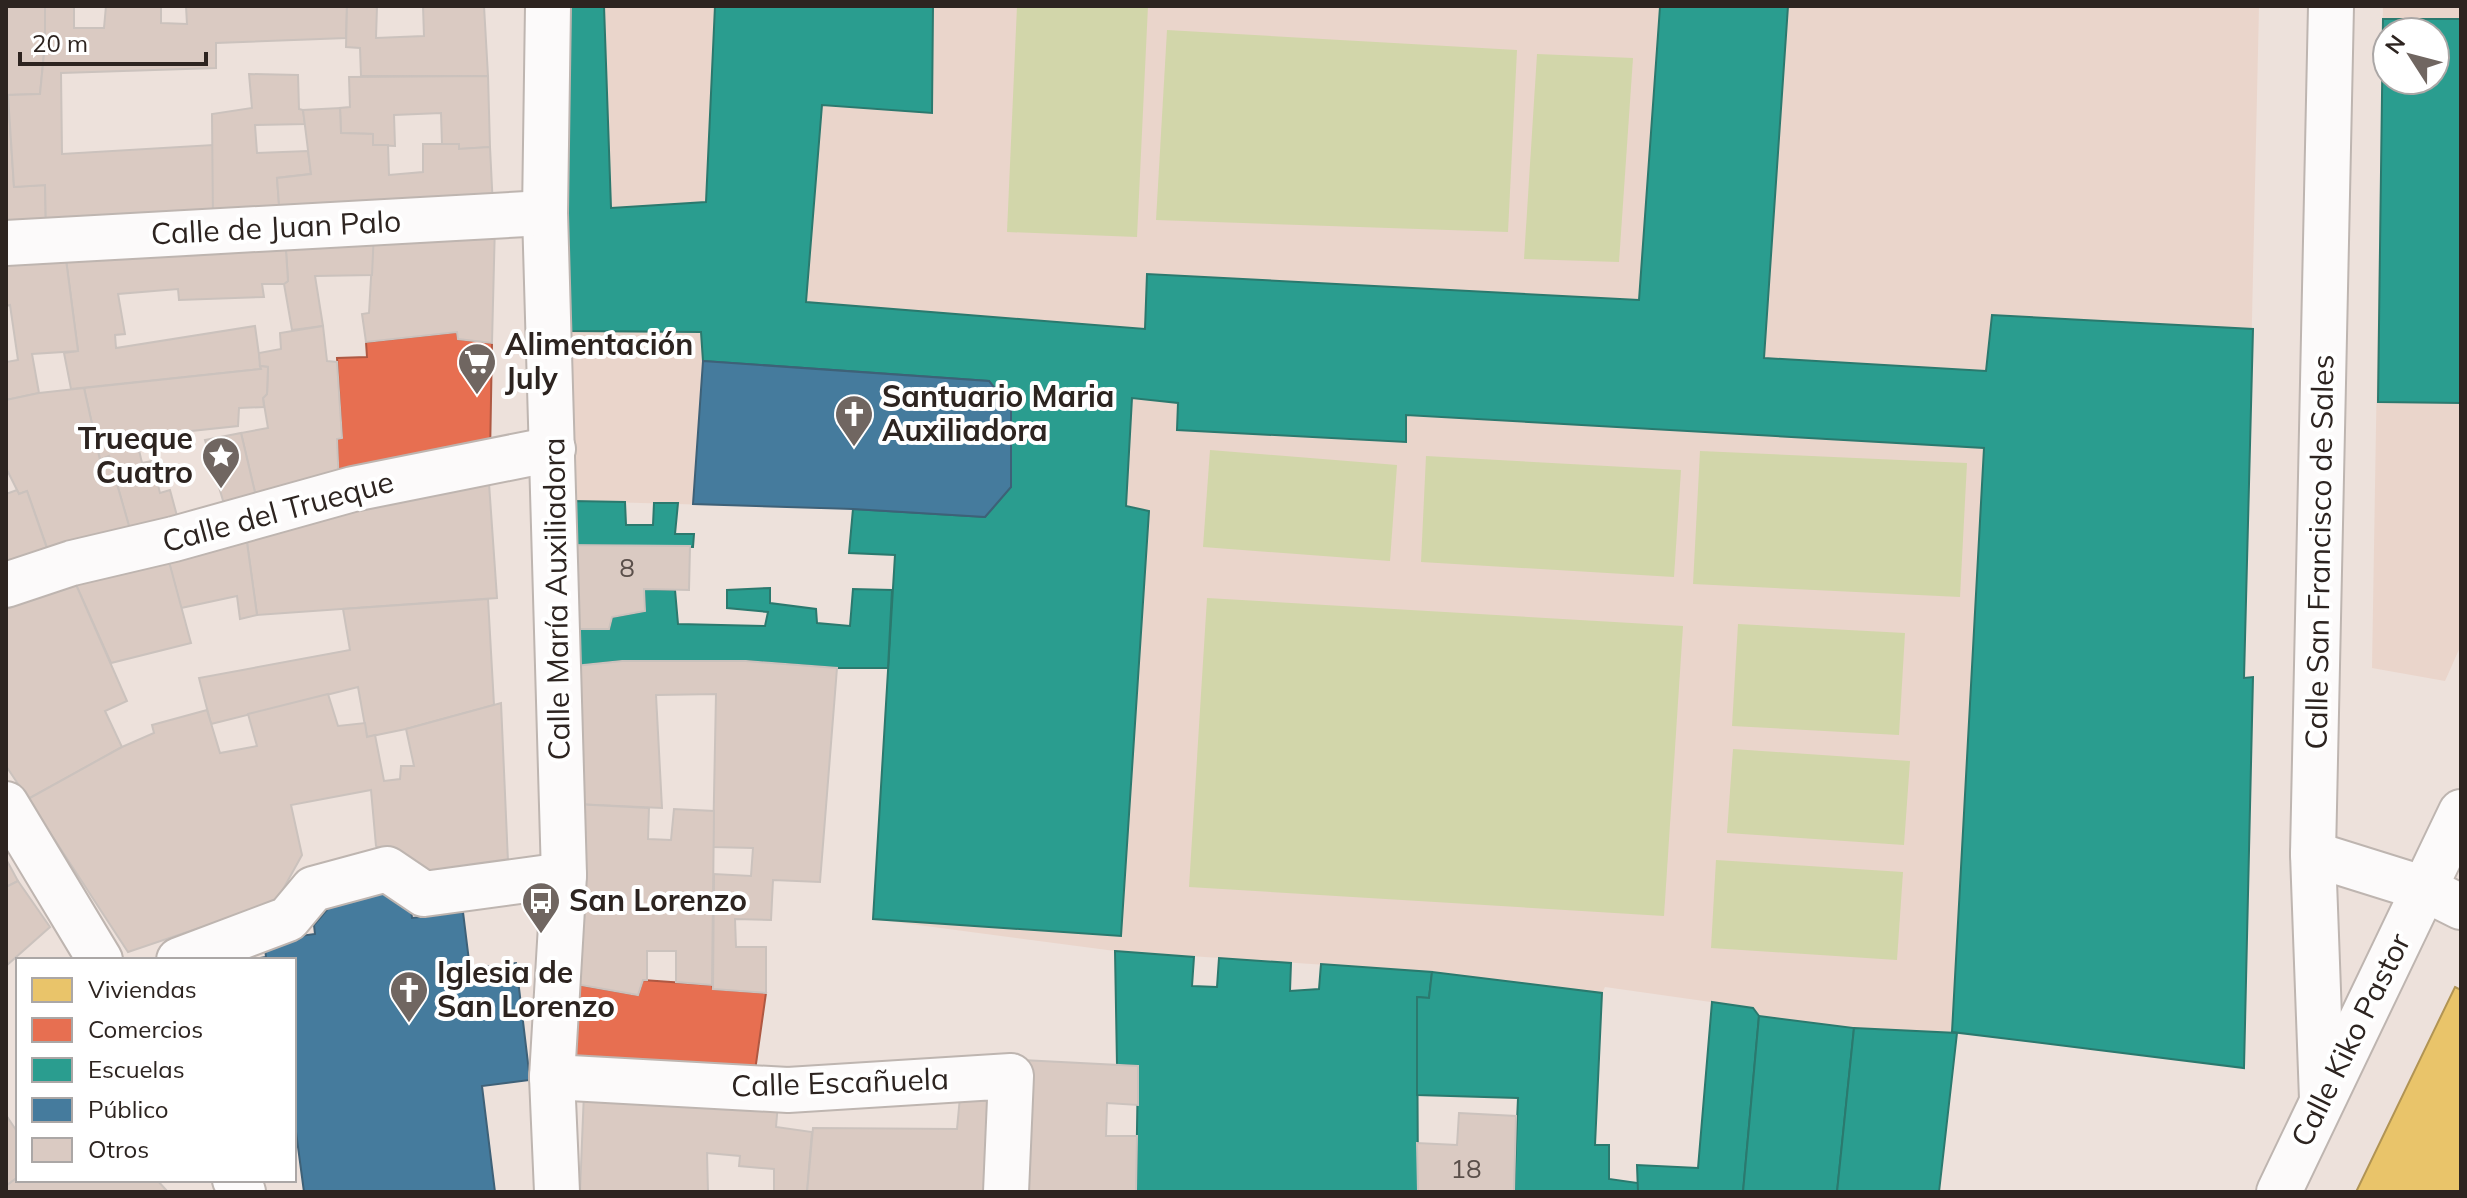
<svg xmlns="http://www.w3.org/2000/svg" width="2467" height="1198" font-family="Mulish,sans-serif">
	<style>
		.built { fill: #ead5cb; fill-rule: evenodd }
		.green { fill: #d2d6aa }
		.homes { fill: #e9c46a; stroke: #b19454; stroke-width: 2 }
		.shops { fill: #e76f51; stroke: #af5842; stroke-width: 2 }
		.schools { fill: #2a9d8f; stroke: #2b796e; stroke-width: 2; fill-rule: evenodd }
		.public { fill: #457b9d; stroke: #3e6178; stroke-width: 2 }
		.building { fill: #dacac2; stroke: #cbc2bd; stroke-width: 2 }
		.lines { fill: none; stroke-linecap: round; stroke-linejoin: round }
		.minor-casing { stroke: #beb5b0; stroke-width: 48 }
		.minor { stroke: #fcfafa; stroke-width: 44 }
		.labels { text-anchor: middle; stroke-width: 8; stroke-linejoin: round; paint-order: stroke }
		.number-label { font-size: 26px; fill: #5a4f4a }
		.street-label { font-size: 30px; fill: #2d2420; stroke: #fff }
		.poi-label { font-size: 30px; font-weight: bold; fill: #2d2420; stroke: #fff; text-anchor: start }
	</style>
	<rect width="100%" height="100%" fill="#ede1db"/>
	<g class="built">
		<polygon points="555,6 2259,6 2244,677 2253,677 2244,1068 1957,1033 1854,1028 1759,1016 1753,1008 1605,987 1602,993 1432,972 1115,951 873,919 894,555 849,553 852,509 572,501"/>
		<path d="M2383,6H2461V645L2445,681L2372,668ZM2387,32H2435V80H2387Z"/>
	</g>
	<g class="green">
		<polygon points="1017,6 1148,6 1137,237 1007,232"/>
		<polygon points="1167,30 1517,50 1508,232 1156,220"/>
		<polygon points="1537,54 1633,58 1619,262 1524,259"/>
		<polygon points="1210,450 1397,465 1390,561 1203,547"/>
		<polygon points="1700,451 1967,463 1960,597 1693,584"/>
		<polygon points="1426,456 1681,470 1674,577 1421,562"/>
		<polygon points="1207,598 1683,626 1664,916 1189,887"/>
		<polygon points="1738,624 1905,633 1899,735 1732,726"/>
		<polygon points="1733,749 1910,761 1904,845 1727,833"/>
		<polygon points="1716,860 1903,872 1897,960 1711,948"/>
	</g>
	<polygon class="homes" points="2455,987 2461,990 2461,1192 2356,1192"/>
	<g class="shops">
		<polygon points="457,332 458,339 492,343 490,456 339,486 337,439 342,438 337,358 367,357 366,342"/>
		<polygon points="643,980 712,985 713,989 766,993 754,1078 574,1065 575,984 638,995"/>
	</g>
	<g class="schools">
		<polygon points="558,6 604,6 611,208 706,202 715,6 933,6 932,113 822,105 806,302 1145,329 1147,274 1639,300 1660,7 1651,6 1788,6 1764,358 1986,371 1992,315 2253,329 2244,678 2253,677 2244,1068 1952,1032 1984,448 1406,415 1406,442 1177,430 1178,403 1132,398 1126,506 1149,511 1121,936 873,919 895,555 849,553 853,509 985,517 1011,487 1011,409 989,381 703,361 701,332 568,331"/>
		<path d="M2383,19H2461V403L2378,402ZM2387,32H2435V80H2387Z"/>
		<polygon points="572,501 625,502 626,525 653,525 654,503 678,503 675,534 694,534 693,547 571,545"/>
		<polygon points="770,588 770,603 816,609 817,623 850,626 853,589 892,590 888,668 837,668 746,661 622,661 575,666 566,629 609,629 612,617 645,611 644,589 675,590 678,624 765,626 768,612 727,608 727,590"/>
		<polygon points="1115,951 1194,957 1192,986 1217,987 1219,958 1291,963 1290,991 1319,989 1321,964 1432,972 1429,998 1417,997 1418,1192 1136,1192 1138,1066 1117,1065"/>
		<polygon points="1432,972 1602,993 1595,1145 1609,1145 1609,1179 1638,1183 1638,1192 1514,1192 1518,1098 1417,1095 1417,997 1429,998"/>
		<polygon points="1712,1002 1753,1008 1759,1016 1743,1192 1638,1192 1637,1165 1698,1168"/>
		<polygon points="1759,1016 1854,1028 1837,1192 1743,1192"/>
		<polygon points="1854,1028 1957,1033 1939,1192 1837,1192"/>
	</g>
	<g class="public">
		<polygon points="703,361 989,381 1011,409 1011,487 985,517 853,509 693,504"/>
		<polygon points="384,886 411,909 412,918 463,912 470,969 516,963 530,1080 482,1086 495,1192 304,1192 294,1117 294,960 248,960 266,957 264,941 315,934 314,925 341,893"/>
	</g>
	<g class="building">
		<polygon points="6,6 45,6 45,43 40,94 8,95 14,187 45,185 46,230 6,233"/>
		<polygon points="45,6 74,6 74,28 104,28 106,6 161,6 161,23 187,24 186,6 347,6 346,38 216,43 216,68 61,73 62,154 213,145 213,221 46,230 45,185 14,187 8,95 40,94 45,43"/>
		<polygon points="347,6 377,6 376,38 424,36 423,6 484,6 488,76 361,76 360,48 346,47"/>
		<polygon points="249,74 298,75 299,109 303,110 305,124 255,125 257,153 308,151 311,174 277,178 280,218 213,221 212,114 252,108"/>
		<polygon points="488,76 490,147 459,149 459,144 442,144 441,113 394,115 395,146 373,145 373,134 341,133 340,108 350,107 349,77"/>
		<polygon points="340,108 341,133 373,134 373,145 388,145 389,175 423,172 423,144 459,144 459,149 490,147 493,208 280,218 277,178 311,174 303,110"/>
		<polygon points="495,223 492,343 458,339 457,332 366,342 362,314 369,313 374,226"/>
		<polygon points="374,231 372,275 315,276 323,326 292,330 284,284 288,281 285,236"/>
		<polygon points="285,236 288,281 284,284 262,284 264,297 179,300 178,289 118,294 125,334 115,335 116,348 255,326 261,369 71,389 64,353 78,351 65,252"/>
		<polygon points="65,252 78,351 32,354 39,393 6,400 6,362 18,360 10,305 6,306 6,257"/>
		<polygon points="323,326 327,361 337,362 342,438 337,439 339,486 259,510 241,433 268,428 263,398 267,394 268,367 260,366 259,353 281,349 280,333"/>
		<polygon points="260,366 268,367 267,394 263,398 264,407 239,408 238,426 134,437 136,449 139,450 142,463 152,461 160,493 170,490 180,527 133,540 109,456 100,460 84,388 261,369"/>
		<polygon points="84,388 100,460 109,456 133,540 51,559 27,491 19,494 6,468 6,400 39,393"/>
		<polygon points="241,433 258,505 227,514 205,440"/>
		<polygon points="488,469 497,598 257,615 245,528"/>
		<polygon points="17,490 19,494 27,491 52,563 6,579 6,494"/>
		<polygon points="245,528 257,615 240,619 237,596 181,608 165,547"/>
		<polygon points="564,545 690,546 689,590 644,589 645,611 612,617 609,629 566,629"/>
		<polygon points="165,547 191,643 111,663 77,587 72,569"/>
		<polygon points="72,569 77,587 127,701 105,711 122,747 28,799 6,766 6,589"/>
		<polygon points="488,599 494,705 406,729 367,737 358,687 211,724 199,678 350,650 343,609"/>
		<polygon points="622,661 746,661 837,668 820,882 773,880 771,920 735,919 736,947 766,947 766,993 713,989 714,874 751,876 753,848 713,847 716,694 656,695 662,808 574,804 575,666"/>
		<polygon points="328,694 338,726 365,723 367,737 375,735 384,781 400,779 401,766 414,766 406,729 501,703 508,862 427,875 376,846 371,790 291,805 302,855 276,902 128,952 28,799 122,747 154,733 152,725 207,710 220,753 257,746 248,714"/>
		<polygon points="574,804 649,808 648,839 671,840 674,809 714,811 712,985 676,982 676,951 647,951 647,980 643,980 638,995 575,984"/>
		<polygon points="6,859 18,881 6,887"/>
		<polygon points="18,881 50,927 6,966 6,887"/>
		<polygon points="1022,1060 1138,1066 1138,1105 1107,1103 1106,1136 1137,1136 1136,1192 1015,1192"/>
		<polygon points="584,1092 778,1103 776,1127 812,1132 807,1192 774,1192 774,1169 739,1166 740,1156 707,1153 708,1192 580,1192"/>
		<polygon points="960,1097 1005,1104 998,1192 807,1192 813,1128 957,1129"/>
		<polygon points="1459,1113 1516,1116 1514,1192 1418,1192 1417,1143 1457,1145"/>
		<polygon points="6,1115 18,1133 18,1177 6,1186"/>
		<polygon points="18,1177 18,1180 157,1180 168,1192 6,1192 6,1186"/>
	</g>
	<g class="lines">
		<defs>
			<g id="minor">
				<polyline points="548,6 545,213 564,875 552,1077 557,1192"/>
				<polyline points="6,243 545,213"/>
				<polyline points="6,585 72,563 174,539 353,489 553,449"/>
				<polyline points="6,804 100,960"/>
				<polyline points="2313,854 2425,889 2461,907"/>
				<polyline points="179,960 288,919 313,889 387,869 424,894 564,875"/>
				<polyline points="552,1077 788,1090 1011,1076 1006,1192"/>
				<polyline points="2322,1099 2313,854 2331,6"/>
				<polyline points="235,1180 243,1192"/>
				<polyline points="2279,1192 2461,812"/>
			</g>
		</defs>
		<use href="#minor" class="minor-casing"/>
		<use href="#minor" class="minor"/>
	</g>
	<defs>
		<symbol id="supermarket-pin" viewBox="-11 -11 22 30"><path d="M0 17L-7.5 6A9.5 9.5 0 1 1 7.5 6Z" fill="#706661" stroke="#fff"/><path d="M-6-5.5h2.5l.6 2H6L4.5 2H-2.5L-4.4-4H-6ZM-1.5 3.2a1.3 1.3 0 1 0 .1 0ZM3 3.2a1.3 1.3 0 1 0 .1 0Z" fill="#fff"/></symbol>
		<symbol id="church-pin" viewBox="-11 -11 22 30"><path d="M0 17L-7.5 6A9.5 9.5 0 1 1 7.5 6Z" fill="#706661" stroke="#fff"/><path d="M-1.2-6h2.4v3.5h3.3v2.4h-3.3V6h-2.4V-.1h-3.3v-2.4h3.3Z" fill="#fff"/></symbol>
		<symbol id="sight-pin" viewBox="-11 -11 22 30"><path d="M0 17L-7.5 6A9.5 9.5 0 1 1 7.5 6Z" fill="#706661" stroke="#fff"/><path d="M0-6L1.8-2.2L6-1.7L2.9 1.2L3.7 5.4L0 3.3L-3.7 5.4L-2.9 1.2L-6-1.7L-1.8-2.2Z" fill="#fff"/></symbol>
		<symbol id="bus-pin" viewBox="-11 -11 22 30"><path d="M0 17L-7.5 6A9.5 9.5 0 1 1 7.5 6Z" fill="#706661" stroke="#fff"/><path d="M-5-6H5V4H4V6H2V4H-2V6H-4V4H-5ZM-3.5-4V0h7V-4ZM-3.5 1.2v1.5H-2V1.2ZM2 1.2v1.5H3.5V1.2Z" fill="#fff"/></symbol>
	</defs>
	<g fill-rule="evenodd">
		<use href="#supermarket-pin" x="455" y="340" width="44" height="60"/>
		<use href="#church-pin" x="832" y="392" width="44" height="60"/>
		<use href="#sight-pin" x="199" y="434" width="44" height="60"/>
		<use href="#bus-pin" x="519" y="879" width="44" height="60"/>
		<use href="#church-pin" x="387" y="968" width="44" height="60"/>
	</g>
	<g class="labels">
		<g class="number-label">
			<text x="627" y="577">8</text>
			<text x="1466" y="1178">18</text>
		</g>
		<g class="street-label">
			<text transform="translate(276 228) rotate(-3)" y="10">Calle de Juan Palo</text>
			<text transform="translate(278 512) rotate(-15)" y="10">Calle del Trueque</text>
			<text transform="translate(2320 552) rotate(-89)" y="10">Calle San Francisco de Sales</text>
			<text transform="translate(557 599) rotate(-91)" y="10">Calle María Auxiliadora</text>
			<text transform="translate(2351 1040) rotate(-64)" y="10">Calle Kiko Pastor</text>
			<text transform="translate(840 1083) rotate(-2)" y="10">Calle Escañuela</text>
		</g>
		<g class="poi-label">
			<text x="505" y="355">Alimentación<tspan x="505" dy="34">July</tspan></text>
			<text x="882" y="407">Santuario Maria<tspan x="882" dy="34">Auxiliadora</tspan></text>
			<text x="193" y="449" text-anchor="end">Trueque<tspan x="193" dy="34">Cuatro</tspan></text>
			<text x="569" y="911">San Lorenzo</text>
			<text x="437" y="983">Iglesia de<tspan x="437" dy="34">San Lorenzo</tspan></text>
		</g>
	</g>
	<rect width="2467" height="1198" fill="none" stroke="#2d2420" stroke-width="16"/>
	<rect x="16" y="958" width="280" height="224" fill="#ffffff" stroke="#aba7a6" stroke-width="2"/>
	<rect x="32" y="978" width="40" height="24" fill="#e9c46a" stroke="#aba7a6" stroke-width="2"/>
	<text x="88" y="998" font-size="24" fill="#2d2420">Viviendas</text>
	<rect x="32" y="1018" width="40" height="24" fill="#e76f51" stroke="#aba7a6" stroke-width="2"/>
	<text x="88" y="1038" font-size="24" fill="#2d2420">Comercios</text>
	<rect x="32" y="1058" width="40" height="24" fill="#2a9d8f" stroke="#aba7a6" stroke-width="2"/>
	<text x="88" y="1078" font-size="24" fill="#2d2420">Escuelas</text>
	<rect x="32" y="1098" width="40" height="24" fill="#457b9d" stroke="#aba7a6" stroke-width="2"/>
	<text x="88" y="1118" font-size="24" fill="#2d2420">Público</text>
	<rect x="32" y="1138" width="40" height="24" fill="#dacac2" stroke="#aba7a6" stroke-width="2"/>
	<text x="88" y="1158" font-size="24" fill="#2d2420">Otros</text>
	<g transform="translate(2411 56) rotate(306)"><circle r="38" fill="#ffffff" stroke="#aba7a6" stroke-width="2"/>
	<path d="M0-6L14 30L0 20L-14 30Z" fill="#706661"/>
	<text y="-12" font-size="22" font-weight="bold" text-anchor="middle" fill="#2d2420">N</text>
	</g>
	<path d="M20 52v12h186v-12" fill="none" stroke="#2d2420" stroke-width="4"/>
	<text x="32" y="52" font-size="24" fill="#2d2420" stroke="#ffffff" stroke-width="6" paint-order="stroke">20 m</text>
</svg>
